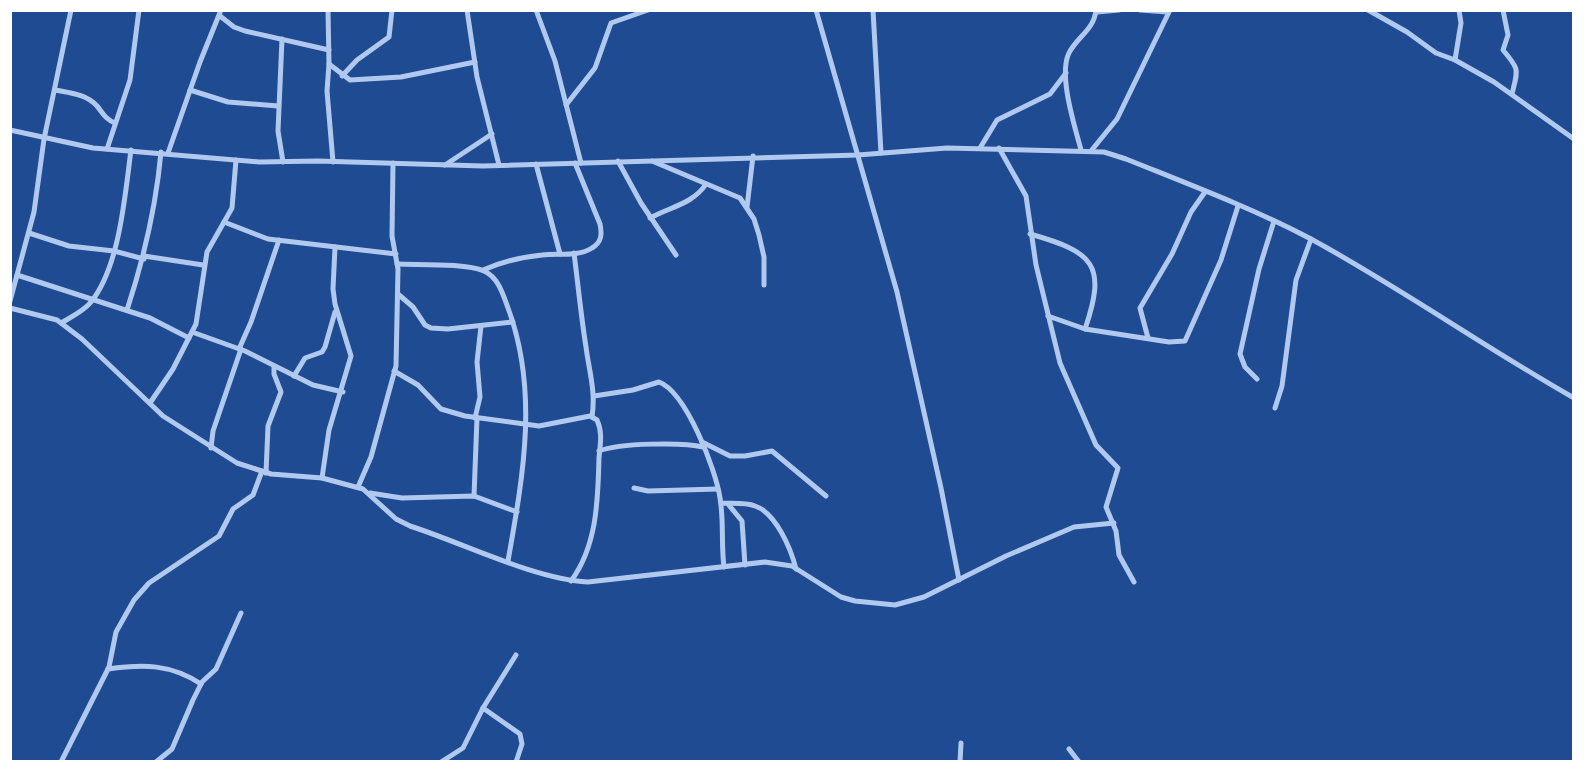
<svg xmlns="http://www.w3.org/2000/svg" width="1584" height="772" font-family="Figtree,sans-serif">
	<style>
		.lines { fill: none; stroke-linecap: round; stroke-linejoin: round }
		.minor { stroke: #b1c9ee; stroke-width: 5 }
	</style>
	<rect width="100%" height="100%" fill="#1f4b92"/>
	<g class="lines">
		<g class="minor">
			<polyline points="328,10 329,64 327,91 333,162"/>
			<polyline points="467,10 477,77 499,165"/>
			<polyline points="536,10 555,61 581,163"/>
			<polyline points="816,10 897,292 941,488 959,580"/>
			<polyline points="873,10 881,153"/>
			<polyline points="1140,10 1168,12"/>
			<polyline points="1368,10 1407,32 1436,53 1455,60 1494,82 1574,139"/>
			<path d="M1503,10L1508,35L1503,50C1520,70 1518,69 1512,94"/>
			<polyline points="1097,12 1119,10"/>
			<polyline points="220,16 234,27 245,31 329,50"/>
			<polyline points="282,39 278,131 283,162"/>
			<polyline points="1455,60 1461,23 1459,10"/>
			<polyline points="329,64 350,80 401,77 475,62"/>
			<polyline points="342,76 357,60 389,37 392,10"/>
			<path d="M55,90C70,93 86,94 97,106C103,113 105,119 115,123"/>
			<polyline points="190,90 228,102 278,106"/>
			<polyline points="566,105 595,68 611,23 648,10"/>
			<path d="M10,130L93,148L259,162L318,161L483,166L858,155L947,148L1104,152L1126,159C1188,184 1252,208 1311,239C1401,288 1484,347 1574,398"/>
			<polyline points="980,148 997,120 1050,94 1066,73"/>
			<polyline points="999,148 1026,196 1036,265 1060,363 1096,445 1118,468 1106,507 1116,531 1119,555 1134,582"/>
			<polyline points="107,149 130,80 139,10"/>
			<path d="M1081,150C1075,127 1058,75 1069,53C1077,37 1094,30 1096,10"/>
			<polyline points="1091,151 1117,119 1170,10"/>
			<polyline points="168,153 200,62 221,10"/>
			<polyline points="618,161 641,203 676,255"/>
			<polyline points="652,161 740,198 754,219 759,235 764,257 764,285"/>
			<polyline points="536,164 560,254"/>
			<polyline points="445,165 492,134"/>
			<polyline points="747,207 753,156"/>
			<path d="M650,218C670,207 693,204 706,184"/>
			<polyline points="224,222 268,239 396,254"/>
			<polyline points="29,233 69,246 114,251 144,259"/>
			<path d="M1030,234C1094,252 1107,265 1085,329"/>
			<path d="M574,253C578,284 581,316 586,347C589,371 596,391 592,417"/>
			<polyline points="144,256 203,265"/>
			<path d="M397,264C419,265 466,263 484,271C498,277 503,294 508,308C539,391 523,476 508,561"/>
			<path d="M483,270C501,262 522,257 542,255C558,253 578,257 592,248C602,242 602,234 600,224L575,163"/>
			<polyline points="17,275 150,318 189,338"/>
			<polyline points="398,294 413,307 425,325 431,328 448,329 513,322"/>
			<polyline points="10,301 34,212 44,139 71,10"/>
			<path d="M10,308L57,320L82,339L163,416L237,463L271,474L322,478L363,489L396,519L410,526C463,543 534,579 588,582L765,562L792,566L841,597L855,601L895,605L924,597L1006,556L1074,527L1114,523"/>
			<path d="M127,310C144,258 156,207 161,152"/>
			<polyline points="1048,316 1085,329 1169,342 1185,341 1221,260 1238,206"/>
			<path d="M61,323C71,317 84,311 91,302C120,266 125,194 131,150"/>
			<polyline points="192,332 245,351 313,385 343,392"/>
			<polyline points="1148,338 1140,308 1172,254 1191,212 1205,192"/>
			<polyline points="239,349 251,322 279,240"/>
			<path d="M394,371L418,385L441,409L465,416L539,426L590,416L597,420C603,433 600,445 599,458C598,500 597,546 571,581"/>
			<polyline points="294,376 305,358 322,352 325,347 335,312"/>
			<polyline points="1257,379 1245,367 1240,354 1259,269 1274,221"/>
			<path d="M594,396L633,390L659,382C686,392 716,470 720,498C724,521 721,544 724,567"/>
			<polyline points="150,403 173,369 196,324 207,252 232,208 236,160"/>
			<polyline points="1275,408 1282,386 1296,280 1311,239"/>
			<polyline points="475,418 480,397 477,362 481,326"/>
			<polyline points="702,442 730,456 745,456 772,451 826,496"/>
			<polyline points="211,448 213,431 241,349"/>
			<path d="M599,451C619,443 683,442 703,447"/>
			<polyline points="266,473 268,426 281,392 274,374 274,366"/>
			<polyline points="322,478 329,430 351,356 335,304 333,289 335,247"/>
			<polyline points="358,487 371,457 396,366 398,269 392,236 393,163"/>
			<polyline points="634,488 648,491 718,489"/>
			<polyline points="370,493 402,498 474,496 517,512"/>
			<polyline points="474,496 477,418"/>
			<path d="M721,503C731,504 745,502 755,506C776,513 791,549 796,569"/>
			<polyline points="728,504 742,521 745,565"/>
			<path d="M108,669C143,664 171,664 201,684"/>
			<polyline points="483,708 520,734 522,744 516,762"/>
			<polyline points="1069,749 1079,762"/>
			<polyline points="61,762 109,667 116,632 134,600 149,583 219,536 233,509 253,495 262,471"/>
			<polyline points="156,762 172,749 193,700 202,682 216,669 241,613"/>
			<polyline points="441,762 463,748 483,708 516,655"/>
			<polyline points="960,762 961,743"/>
		</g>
	</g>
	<rect width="1584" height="772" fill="none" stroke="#ffffff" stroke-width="24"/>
</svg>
